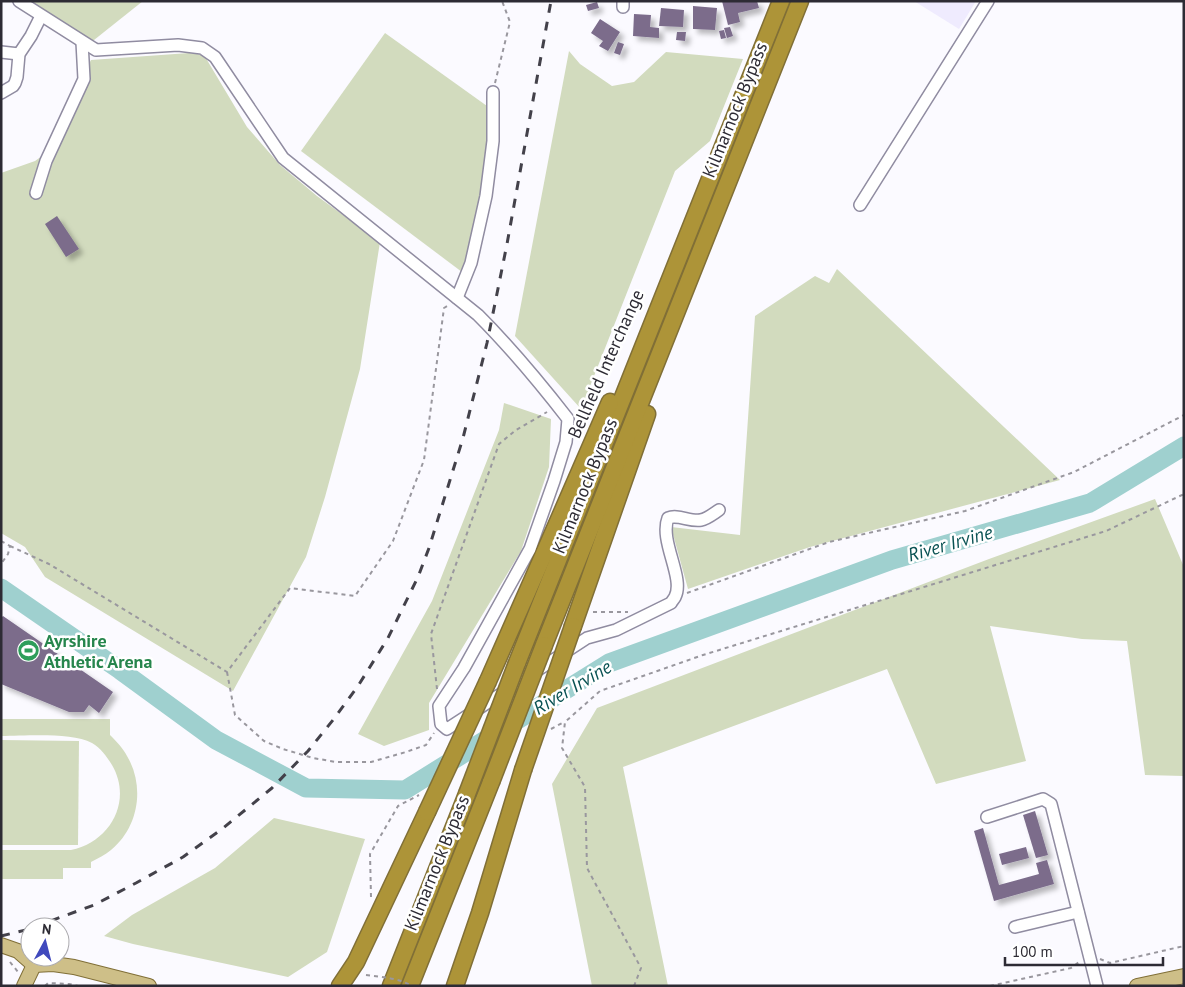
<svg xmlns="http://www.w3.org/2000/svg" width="1185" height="987" font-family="'PT Sans',sans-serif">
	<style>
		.built { fill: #efebfe }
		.green { fill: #d2dbbe }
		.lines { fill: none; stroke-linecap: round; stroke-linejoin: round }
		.river { stroke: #9fd0cf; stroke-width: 19 }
		.building { fill: #7b6c8b; filter: url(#shadow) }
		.minor-casing { stroke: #908ca1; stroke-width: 14 }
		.major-casing { stroke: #806f37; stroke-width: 16 }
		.highway-casing { stroke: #806f37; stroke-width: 19 }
		.path { stroke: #99979e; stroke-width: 2; stroke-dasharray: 4 4; stroke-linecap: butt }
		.minor { stroke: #fff; stroke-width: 11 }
		.major { stroke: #cebf88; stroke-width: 14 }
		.highway { stroke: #ad9438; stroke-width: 16 }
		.rail { stroke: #43414a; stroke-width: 3; stroke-dasharray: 9 9; stroke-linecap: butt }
		.highway-bridge-casing { stroke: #806f37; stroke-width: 19; stroke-linecap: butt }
		.path-bridge { stroke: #99979e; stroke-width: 2; stroke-dasharray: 4 4; stroke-linecap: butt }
		.highway-bridge { stroke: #ad9438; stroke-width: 16 }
		.labels { text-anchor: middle; stroke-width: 5; stroke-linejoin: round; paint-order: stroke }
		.street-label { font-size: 18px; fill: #2d2b34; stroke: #fff }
		.leisure-label { font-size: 18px; font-weight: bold; fill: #27864d; stroke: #fff; text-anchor: start }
		.water-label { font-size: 19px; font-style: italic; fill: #095253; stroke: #fff }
	</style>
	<defs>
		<filter id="shadow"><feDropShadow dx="4.5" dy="4.5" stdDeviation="2.5" flood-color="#0004"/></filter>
	</defs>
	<rect width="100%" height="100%" fill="#fbfaff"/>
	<polygon class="built" points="914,1 976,1 959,29"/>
	<g class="green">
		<polygon points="25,1 143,1 89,44"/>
		<polygon points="385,33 487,106 488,154 476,223 462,272 301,151"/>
		<polygon points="569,51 580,64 612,86 634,82 666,52 743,59 710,141 675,171 581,409 515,336"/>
		<polygon points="189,53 204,55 247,127 280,165 317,196 380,242 360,369 325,497 306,557 233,691 45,577 25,547 1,533 1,173 35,161 42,156 91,60"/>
		<polygon points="837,269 1060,480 810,547 688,589 671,527 740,535 755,316 815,276 829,283"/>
		<polygon points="504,403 551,419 549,467 521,551 429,703 429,730 384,746 358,734 432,601 499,430"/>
		<polygon points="1155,499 1184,567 1184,776 1145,775 1127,641 1082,639 990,626 1026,761 936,784 887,669 623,767 668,986 592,986 552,784 597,708 989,559"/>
		<path d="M1,719H110V735C116,741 123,748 127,756C145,786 139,827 111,850C105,855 98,858 91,862V868H63V879H1V850H71C110,842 133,801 112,765C107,757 101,748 92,743C71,732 26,736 1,736Z"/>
		<polygon points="1,740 79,741 78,845 1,845"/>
		<polygon points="274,818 365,839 327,952 288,977 133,944 104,936 132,915 215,868"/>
	</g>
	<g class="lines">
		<polyline class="river" points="1,588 120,670 216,740 306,788 405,790 609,663 892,560 1090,503 1184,446"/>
	</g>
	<g class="building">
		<polygon points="722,1 757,1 759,8 738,13 740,22 728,25"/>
		<polygon points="597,2 599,8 588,11 586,5"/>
		<polygon points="693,6 717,8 715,30 693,29"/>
		<polygon points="661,8 684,10 683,27 659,26"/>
		<polygon points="634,14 651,15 650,27 659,28 659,38 633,36"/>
		<polygon points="600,19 620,32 608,51 599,46 603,41 591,33"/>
		<polygon points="730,27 733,36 727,38 724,28"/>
		<polygon points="724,30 726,38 721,39 719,31"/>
		<polygon points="677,32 686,32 685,41 676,40"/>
		<polygon points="618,42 624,44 620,55 614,53"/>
		<polygon points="57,216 79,249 66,257 45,224"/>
		<polygon points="3,616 113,692 99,713 89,705 84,712 69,712 1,684 1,618"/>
		<polygon points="1035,811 1048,855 1036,858 1023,815"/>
		<polygon points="983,828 999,885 1039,874 1036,863 1047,860 1054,884 994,901 974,831"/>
		<polygon points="1026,847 1029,858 1002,865 999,854"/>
	</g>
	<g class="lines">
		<defs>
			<g id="minor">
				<path d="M19,1L96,50L178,45L202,48L215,57L283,158L478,315C510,347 540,383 568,419L566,442L554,481L530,549L464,668L439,706L441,724L447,729L587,638L616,630L671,603C672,601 674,599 675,597C685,578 659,541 668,518C678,514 690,522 701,520C707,519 713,514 719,510"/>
				<polyline points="623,7 623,1"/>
				<polyline points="1,52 19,54"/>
				<polyline points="1,93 13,86 15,83 17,77 19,54 31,36 41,16"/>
				<polyline points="36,193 46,161 84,79 82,42"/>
				<polyline points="860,205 988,1"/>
				<polyline points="457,298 471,263 486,196 493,141 493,92"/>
				<polyline points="987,817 1043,799 1051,804 1097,986"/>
				<polyline points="1015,927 1078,912"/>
			</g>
			<g id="major">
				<polyline points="1,945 18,951 34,965 53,964 74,967 149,986"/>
				<polyline points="24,986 34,965"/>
				<polyline points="1137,986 1184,976"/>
			</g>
			<g id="highway">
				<polyline points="573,626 647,414"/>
				<polyline points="544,645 800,1"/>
				<polyline points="517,663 781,1"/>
				<polyline points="488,681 540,563 610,402"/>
				<polyline points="340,986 356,962 427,812"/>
				<polyline points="391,986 467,794"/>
				<polyline points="410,986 491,782"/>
				<polyline points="455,986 480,913 523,770"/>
			</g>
		</defs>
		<use href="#minor" class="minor-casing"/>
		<use href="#major" class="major-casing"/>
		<use href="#highway" class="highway-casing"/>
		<g class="path">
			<polyline points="495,83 510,22 502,1"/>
			<polyline points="1,541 10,546 8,554 1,564"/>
			<polyline points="10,546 49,564 227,672 290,588 355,596 393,541 424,460 444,308 449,305"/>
			<polyline points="687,593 829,542 965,511 1074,472 1184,415"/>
			<polyline points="593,612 628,612"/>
			<polyline points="227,672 235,715 264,741 283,749 313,758 336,762 371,762 406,752 426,745 434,733"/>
			<polyline points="437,689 431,634 499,444 516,430 547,412"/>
			<polyline points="551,729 564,722"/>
			<polyline points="371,897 370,854 398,806 419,795"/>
			<polyline points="1100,959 1110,963 1184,946"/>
			<polyline points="10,962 18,972"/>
			<polyline points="45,986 48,983 69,984 78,986"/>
			<polyline points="634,986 641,968 587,868 585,787 562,748 565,722 600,691 703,655 1106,531 1184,494"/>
			<polyline points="990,986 1071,968 1079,962"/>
		</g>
		<use href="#minor" class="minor"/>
		<use href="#major" class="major"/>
		<use href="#highway" class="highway"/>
		<g class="rail">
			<polyline points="34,927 94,905 136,883 183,857 222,829 272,788 308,751 333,720 358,686 388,638 418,577 429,548 463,438 487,343 507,244 551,1"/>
			<polyline points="1,936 30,929"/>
		</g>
		<defs>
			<g id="highway-bridge">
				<polyline points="523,770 573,626"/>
				<polyline points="491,782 544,645"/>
				<polyline points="467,794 517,663"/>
				<polyline points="427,812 488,681"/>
			</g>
		</defs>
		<use href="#highway-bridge" class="highway-bridge-casing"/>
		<path class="path-bridge" d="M366,975C382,977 398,978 412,986"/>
		<use href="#highway-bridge" class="highway-bridge"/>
	</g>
	<defs>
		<symbol id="stadium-disc" viewBox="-11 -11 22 22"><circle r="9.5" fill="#2e9e5b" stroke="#fff"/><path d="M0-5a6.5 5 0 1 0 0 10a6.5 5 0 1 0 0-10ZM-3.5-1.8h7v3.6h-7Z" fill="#fff"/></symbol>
	</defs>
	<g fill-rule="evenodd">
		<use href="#stadium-disc" x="16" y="638" width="25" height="25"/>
	</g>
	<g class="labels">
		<g class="street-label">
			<text transform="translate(735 110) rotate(-68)" y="6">Kilmarnock Bypass</text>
			<text transform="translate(606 364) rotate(-66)" y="6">Bellfield Interchange</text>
			<text transform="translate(585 486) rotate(-68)" y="6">Kilmarnock Bypass</text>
			<text transform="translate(437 863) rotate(-68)" y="6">Kilmarnock Bypass</text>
		</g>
		<g class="leisure-label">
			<text x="44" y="647">Ayrshire<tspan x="44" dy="21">Athletic Arena</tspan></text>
		</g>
		<g class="water-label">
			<text transform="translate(950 543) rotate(-16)" y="7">River Irvine</text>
			<text transform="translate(572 687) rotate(-31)" y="7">River Irvine</text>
		</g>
	</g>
	<rect width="1185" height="987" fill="none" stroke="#2d2b34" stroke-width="5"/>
	<g transform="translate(45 942) rotate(7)"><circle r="24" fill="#ffffff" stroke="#abaaae"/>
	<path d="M0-4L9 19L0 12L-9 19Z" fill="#4049bd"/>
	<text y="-8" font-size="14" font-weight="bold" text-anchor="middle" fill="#2d2b34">N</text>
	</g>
	<path d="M1005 957v8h158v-8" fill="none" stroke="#2d2b34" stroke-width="2.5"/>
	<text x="1012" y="957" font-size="15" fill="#2d2b34" stroke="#ffffff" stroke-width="4" paint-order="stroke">100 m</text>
</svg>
